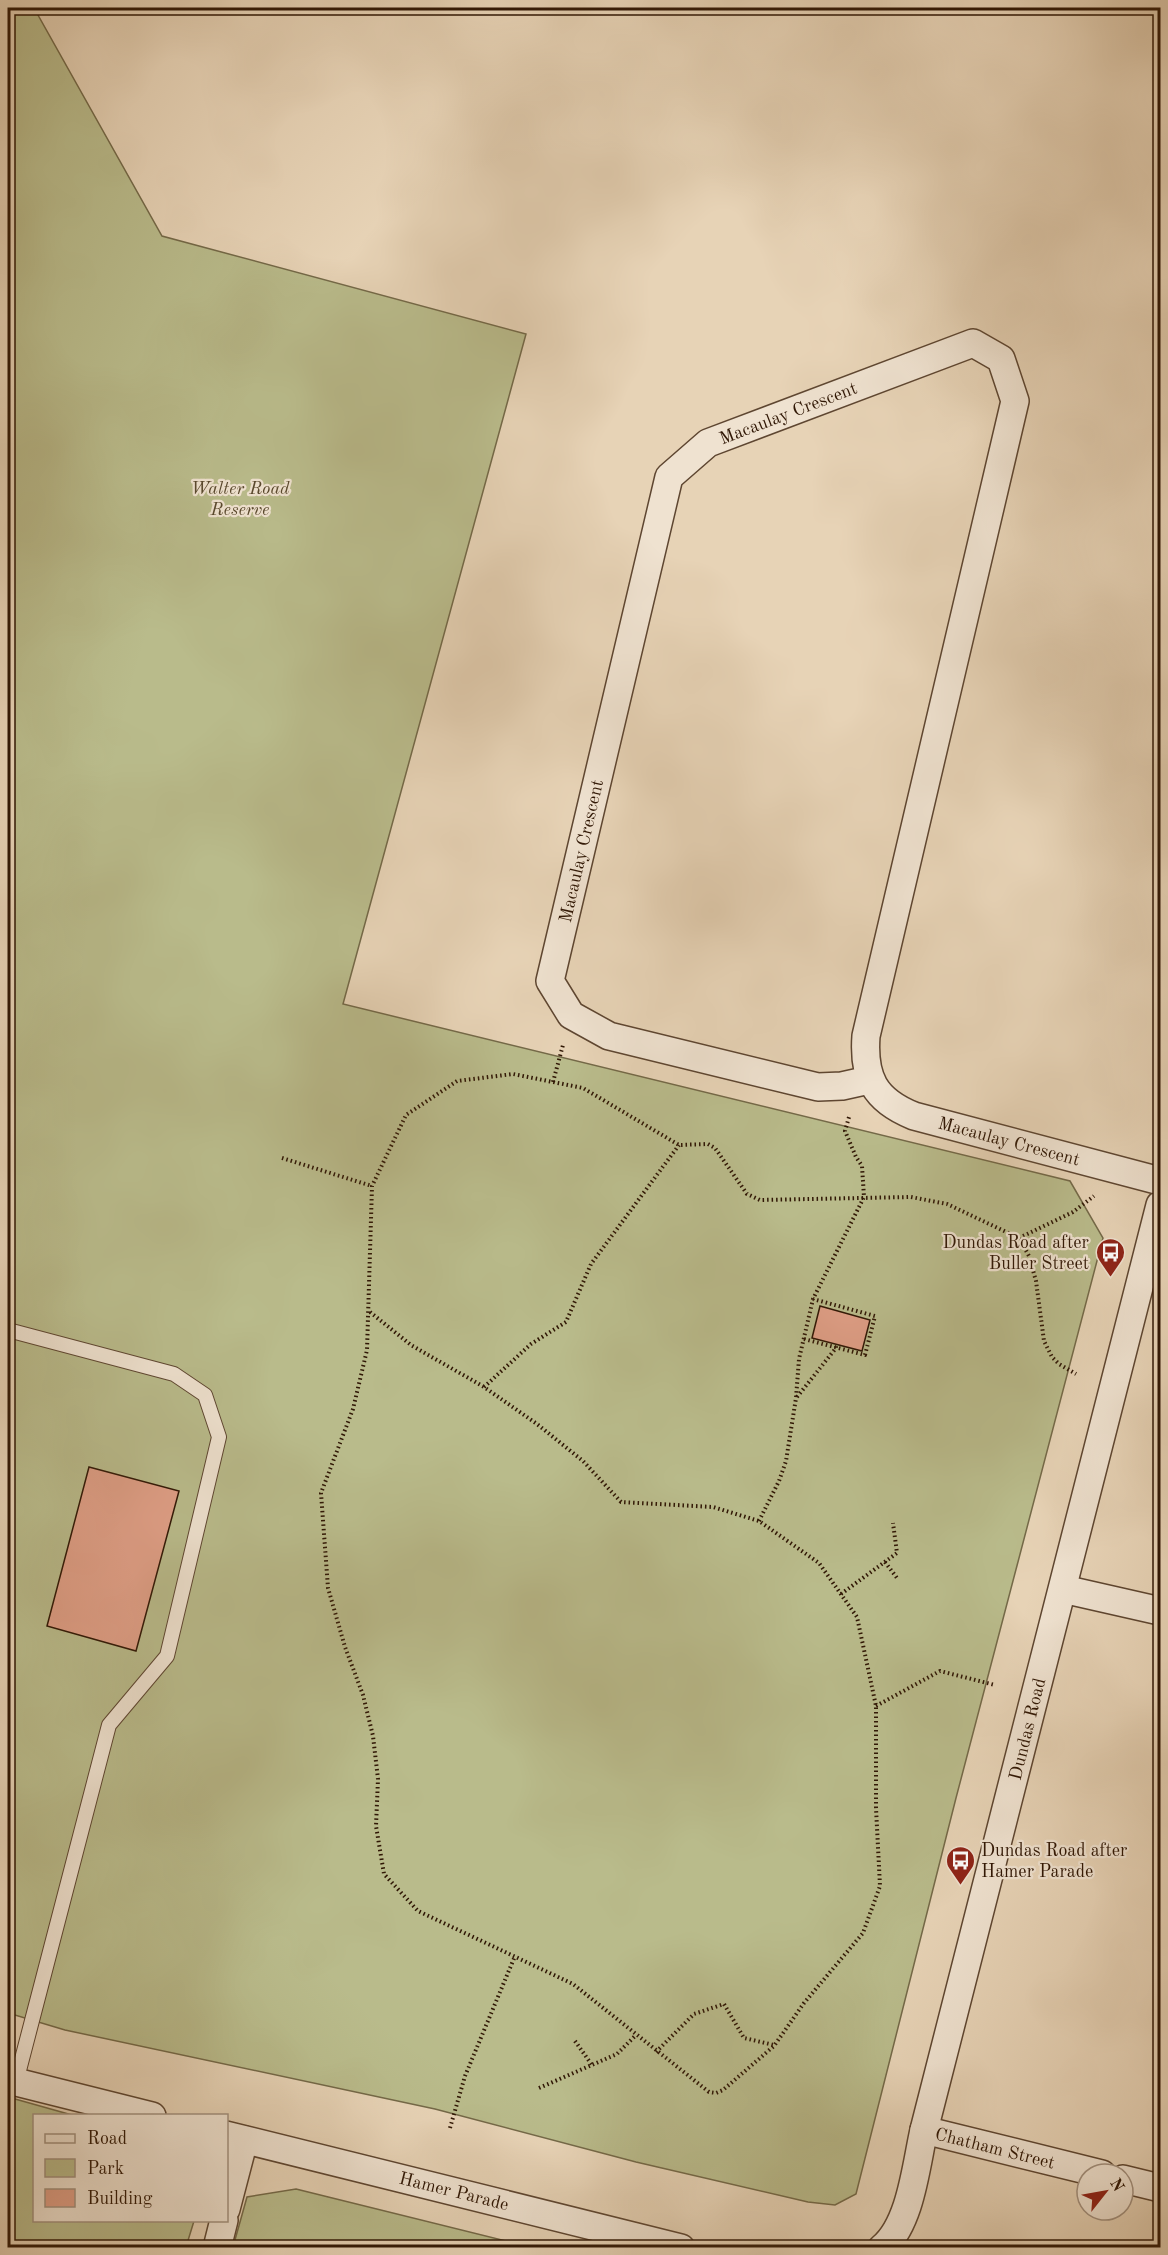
<svg xmlns="http://www.w3.org/2000/svg" width="1168" height="2255" font-family="'Old Standard TT',serif">
	<style>
		.green { fill: #b9bb8b; stroke: #746948; stroke-width: 1.5 }
		.building { fill: #e09f87; stroke: #301705; stroke-width: 1.5 }
		.lines { fill: none; stroke-linecap: round; stroke-linejoin: round }
		.lane-casing { stroke: #5e4631; stroke-width: 16 }
		.street-casing { stroke: #5e4631; stroke-width: 30 }
		.path { stroke: #301705; stroke-width: 4; stroke-dasharray: 1.5 3; stroke-linecap: butt }
		.lane { stroke: #efe2d0; stroke-width: 14 }
		.street { stroke: #efe2d0; stroke-width: 27 }
		.labels { text-anchor: middle; stroke-width: 4.5; stroke-linejoin: round; paint-order: stroke }
		.street-label { font-size: 18px; fill: #301705; stroke: #efe2d0 }
		.park-label { font-size: 18px; font-style: italic; fill: #59482d; stroke: #efe2d0 }
		.poi-label { font-size: 18px; fill: #301705; stroke: #efe2d0; text-anchor: end }
	</style>
	<rect width="100%" height="100%" fill="#e7d3b6"/>
	<filter id="stains"><feTurbulence type="fractalNoise" baseFrequency=".00333" numOctaves="4"/><feColorMatrix values="0 0 0 0 .2 0 0 0 0 .09 0 0 0 0 .02 0 0 0 .5 -.17"/></filter>
	<radialGradient id="worn" r=".72"><stop offset=".6" stop-color="#630" stop-opacity="0"/><stop offset="1" stop-color="#630" stop-opacity=".3"/></radialGradient>
	<g class="green">
		<polygon points="8,8 34,8 162,236 526,334 343,1004 1070,1181 1103,1238 956,1798 856,2194 835,2205 808,2202 636,2162 435,2109 65,2030 8,2013"/>
		<polygon points="8,2097 72,2115 34,2116 34,2220 194,2221 186,2247 8,2247"/>
		<polygon points="296,2189 530,2247 233,2247 247,2197"/>
	</g>
	<g class="building">
		<polygon points="820,1306 870,1320 862,1351 812,1338"/>
		<polygon points="89,1467 179,1491 136,1651 47,1626"/>
	</g>
	<g class="lines">
		<defs>
			<polyline id="lane" points="8,1330 174,1374 205,1395 219,1437 167,1656 109,1725 16,2082"/>
			<g id="street">
				<path d="M869,1080L842,1086L818,1087L609,1036L571,1015L550,981L669,477L708,443L973,343L1001,359L1015,401L866,1036C863,1077 874,1100 914,1116L1160,1181"/>
				<polyline points="1063,1589 1160,1611"/>
				<polyline points="8,2080 152,2116"/>
				<polyline points="924,2130 1102,2174"/>
				<polyline points="226,2135 681,2248"/>
				<polyline points="1123,2179 1160,2188"/>
				<polyline points="226,2209 244,2140"/>
				<polyline points="217,2248 224,2220"/>
				<path d="M882,2248C911,2224 916,2165 924,2130L1160,1205"/>
			</g>
		</defs>
		<use href="#lane" class="lane-casing"/>
		<use href="#street" class="street-casing"/>
		<g class="path">
			<polyline points="553,1082 563,1045"/>
			<polyline points="282,1158 372,1186"/>
			<polyline points="1019,1238 1073,1212 1094,1196"/>
			<polyline points="370,1312 411,1345 484,1387 537,1424 583,1461 621,1502 713,1507 759,1521 819,1563 857,1617 876,1706 876,1808 880,1886 863,1933 804,2003 774,2046 723,2090 716,2093 709,2092 573,1984 418,1911 384,1874 376,1826 378,1779 373,1736 363,1695 345,1647 328,1588 321,1493 353,1409 367,1350 372,1186 406,1115 457,1081 513,1074 583,1088 679,1145 708,1144 715,1148 747,1194 760,1200 911,1197 947,1204 1019,1238 1029,1256 1036,1281 1044,1341 1052,1357 1059,1364 1076,1374"/>
			<polyline points="804,1339 865,1355 875,1316 813,1299"/>
			<polyline points="484,1387 531,1344 566,1322 591,1264 679,1145"/>
			<polyline points="797,1397 836,1348 836,1344"/>
			<polyline points="759,1521 779,1481 786,1461 796,1398 799,1359 813,1299 864,1197 862,1166 856,1157 845,1131 849,1117"/>
			<polyline points="885,1562 897,1578"/>
			<polyline points="841,1594 897,1553 893,1523"/>
			<polyline points="876,1706 940,1671 995,1685"/>
			<polyline points="575,2041 592,2065"/>
			<polyline points="656,2052 694,2014 724,2004 744,2038 774,2045"/>
			<polyline points="539,2088 617,2054 636,2035"/>
			<polyline points="450,2128 465,2076 515,1956"/>
		</g>
		<use href="#lane" class="lane"/>
		<use href="#street" class="street"/>
	</g>
	<defs>
		<symbol id="bus-pin" viewBox="-11 -11 22 30"><path d="M0 17L-7.5 6A9.5 9.5 0 1 1 7.5 6Z" fill="#8f2418" stroke="#efe2d0"/><path d="M-5-6H5V4H4V6H2V4H-2V6H-4V4H-5ZM-3.5-4V0h7V-4ZM-3.5 1.2v1.5H-2V1.2ZM2 1.2v1.5H3.5V1.2Z" fill="#fff"/></symbol>
	</defs>
	<g fill-rule="evenodd">
		<use href="#bus-pin" x="1094" y="1236" width="33" height="45"/>
		<use href="#bus-pin" x="944" y="1844" width="33" height="45"/>
	</g>
	<g class="labels">
		<g class="street-label">
			<text transform="translate(788 413) rotate(-21)" y="6">Macaulay Crescent</text>
			<text transform="translate(581 851) rotate(-77)" y="6">Macaulay Crescent</text>
			<text transform="translate(1009 1141) rotate(15)" y="6">Macaulay Crescent</text>
			<text transform="translate(1027 1729) rotate(-76)" y="6">Dundas Road</text>
			<text transform="translate(995 2148) rotate(14)" y="6">Chatham Street</text>
			<text transform="translate(454 2191) rotate(14)" y="6">Hamer Parade</text>
		</g>
		<g class="park-label">
			<text x="240" y="494">Walter Road<tspan x="240" dy="21">Reserve</tspan></text>
		</g>
		<g class="poi-label">
			<text x="1089" y="1248">Dundas Road after<tspan x="1089" dy="21">Buller Street</tspan></text>
			<text x="981" y="1856" text-anchor="start">Dundas Road after<tspan x="981" dy="21">Hamer Parade</tspan></text>
		</g>
	</g>
	<rect width="1168" height="2255" fill="none" stroke="#e7d3b6" stroke-width="30"/>
	<rect x="9" y="9" width="1150" height="2237" fill="none" stroke="#301705" stroke-width="3"/>
	<rect x="15" y="15" width="1138" height="2225" fill="none" stroke="#301705" stroke-width="1.5"/>
	<rect x="33" y="2114" width="195" height="108" fill="#efe2d0" stroke="#a3917f" stroke-width="1.5"/>
	<rect x="45" y="2134" width="30" height="9" fill="#efe2d0" stroke="#a3917f" stroke-width="1.5"/>
	<text x="87" y="2144" font-size="18" fill="#301705">Road</text>
	<rect x="45" y="2159" width="30" height="18" fill="#b9bb8b" stroke="#a3917f" stroke-width="1.5"/>
	<text x="87" y="2174" font-size="18" fill="#301705">Park</text>
	<rect x="45" y="2189" width="30" height="18" fill="#e09f87" stroke="#a3917f" stroke-width="1.5"/>
	<text x="87" y="2204" font-size="18" fill="#301705">Building</text>
	<g transform="translate(1105 2192) rotate(59)"><circle r="28" fill="#efe2d0" stroke="#a3917f" stroke-width="1.5"/>
	<path d="M0-4.5L10 22L0 15L-10 22Z" fill="#8f2418"/>
	<text y="-9" font-size="16" font-weight="bold" text-anchor="middle" fill="#301705">N</text>
	</g>
	<rect width="100%" height="100%" filter="url(#stains)"/>
	<rect width="100%" height="100%" fill="url(#worn)"/>
</svg>
